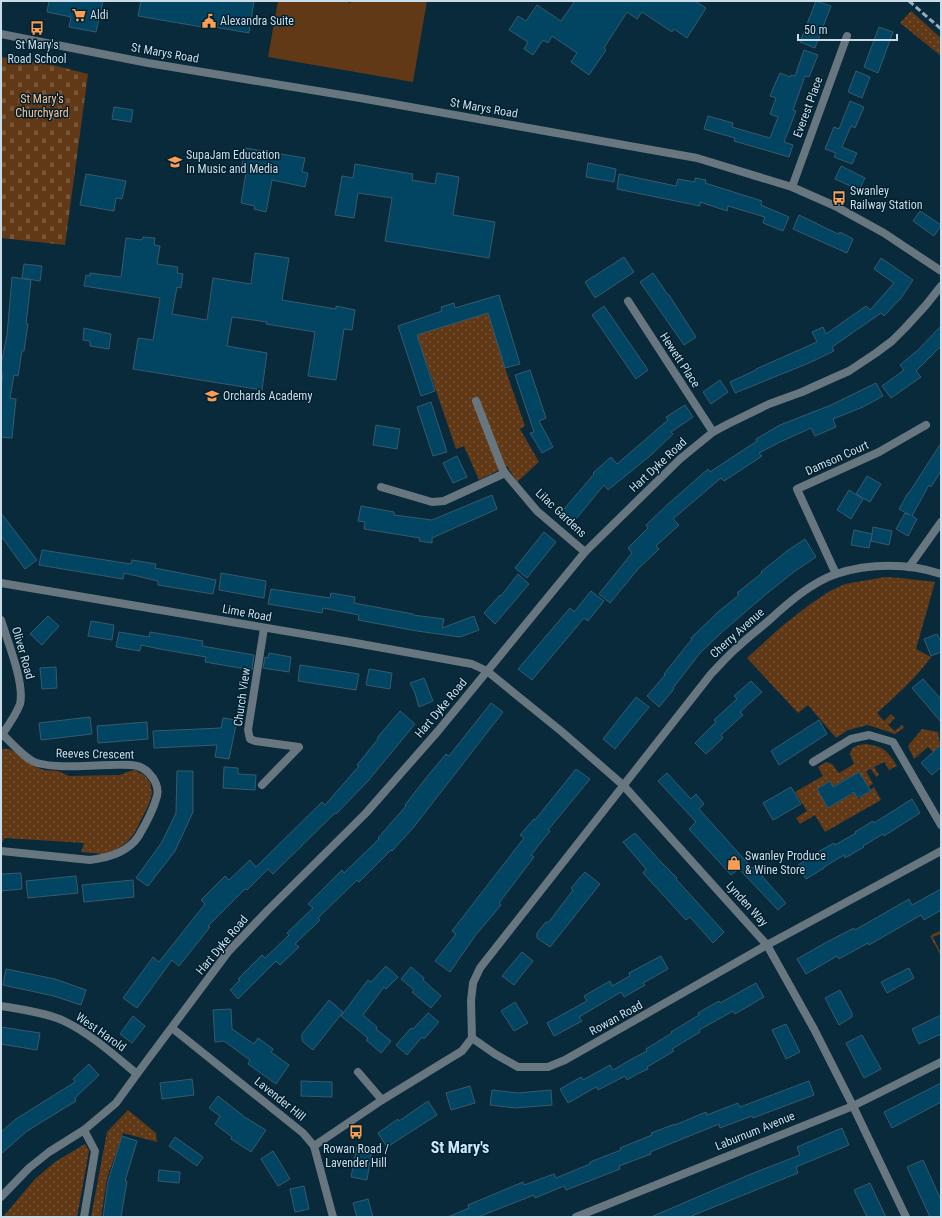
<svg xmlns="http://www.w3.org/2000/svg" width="942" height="1218" font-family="'Roboto Condensed',sans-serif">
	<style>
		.grass { fill: url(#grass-dots) }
		.cemetery { fill: url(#cemetery-stones) }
		.pitch { fill: #623917 }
		.building { fill: #014562; stroke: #38596c }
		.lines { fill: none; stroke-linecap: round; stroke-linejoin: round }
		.street { stroke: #68767f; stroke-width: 8 }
		.rail { stroke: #96acb9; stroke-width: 3; stroke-dasharray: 6 3; stroke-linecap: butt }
		.labels { text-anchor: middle; stroke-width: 3; stroke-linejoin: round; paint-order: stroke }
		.poi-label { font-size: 12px; fill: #cadce7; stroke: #002030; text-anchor: start }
		.street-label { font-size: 12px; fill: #cadce7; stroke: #002030 }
		.park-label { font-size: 12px; fill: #fcbd8e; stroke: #002030 }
		.district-label { font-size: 16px; font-weight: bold; fill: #cce9fb; stroke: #002030 }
	</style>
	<defs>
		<pattern id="grass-dots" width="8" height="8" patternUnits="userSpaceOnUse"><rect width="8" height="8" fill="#623917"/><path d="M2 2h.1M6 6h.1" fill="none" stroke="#775539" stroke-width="1.8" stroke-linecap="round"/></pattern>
		<pattern id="cemetery-stones" width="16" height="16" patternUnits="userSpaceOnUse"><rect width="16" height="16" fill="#623917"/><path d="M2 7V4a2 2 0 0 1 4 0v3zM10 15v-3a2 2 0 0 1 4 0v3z" fill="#775539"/></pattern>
	</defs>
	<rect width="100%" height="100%" fill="#082a3b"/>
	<g class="grass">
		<polygon points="911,11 941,38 941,56 900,23"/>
		<polygon points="488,313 505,368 525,426 520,429 539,462 517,482 507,466 479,480 464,446 456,449 417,335"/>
		<path d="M885,577L900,578L935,582L916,649L931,657C916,678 896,696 877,713L884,721L891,714L895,718L888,725L895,731L902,725L904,728L895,734L868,725L848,730L836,738L808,705L798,713L747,658L781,627L809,605L830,591L845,584Z"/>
		<polygon points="922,729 938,732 940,745 933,752 928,747 914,759 908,746"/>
		<path d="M866,744C883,746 889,752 897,766L889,770L884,762L874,767L879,775L876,777L871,769L866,771L873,784L868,787L859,772L833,786L829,781L817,789L828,808L854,793L858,799L871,791L870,790L874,787L881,800L825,832L815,815L800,824L796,818L807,811L795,792L823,776L818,767L826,762L832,764L839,773L854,764L850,754L852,748L859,745Z"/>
		<polygon points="1,749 9,749 15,752 34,766 43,770 58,771 69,776 120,775 130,771 135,770 145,776 150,782 152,793 149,804 134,834 126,843 114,851 103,854 81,852 84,843 5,838 1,844"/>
		<polygon points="941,930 941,934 933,937 941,953 941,956 930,936"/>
		<polygon points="128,1110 156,1133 157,1142 123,1133 107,1178 101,1217 91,1217 107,1132"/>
		<polygon points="85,1144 89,1151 77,1217 3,1217 35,1179 55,1162"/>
	</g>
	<polygon class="cemetery" points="1,57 53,65 88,74 65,245 1,238"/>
	<polygon class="pitch" points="278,1 342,1 351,3 351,1 427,1 413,82 268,57"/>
	<g class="building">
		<polygon points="49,1 103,1 96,32 69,27 71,17 47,12"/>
		<polygon points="141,1 254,1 249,33 209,26 208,28 138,16"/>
		<polygon points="575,1 695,1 706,8 687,38 674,29 672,32 642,12 637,19 627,12 604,48 606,50 589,75 571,62 577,53 552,36 548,43 543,40 533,55 524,49 528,42 509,30 518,16 526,21 537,5 561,21"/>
		<polygon points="816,1 831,6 815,48 800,42"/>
		<polygon points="879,27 893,32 878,73 864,67"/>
		<polygon points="804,50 818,55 809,77 805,76 793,110 796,111 784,142 793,145 789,157 734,141 735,138 704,129 708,116 733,123 732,127 770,138 778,117 770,114 776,98 770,96 775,84 780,73 790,77 791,75 795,76"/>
		<polygon points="856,71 870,77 862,98 848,92"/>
		<polygon points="850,101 864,107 855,128 851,126 842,147 857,153 852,164 834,157 836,153 825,149 834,127 839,129"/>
		<polygon points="114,107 133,110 131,122 112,119"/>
		<polygon points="245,148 305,158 302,172 308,173 305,187 272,180 266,212 254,209 255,206 241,203 247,166 242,165"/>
		<polygon points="588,163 616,169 614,182 586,177"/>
		<polygon points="355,164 413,174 412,180 435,184 437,173 459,177 453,215 495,222 489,258 385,241 392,198 358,193 354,218 335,215 342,176 353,178"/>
		<polygon points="841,166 865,178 859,190 835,179"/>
		<polygon points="86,174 126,181 122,199 116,198 114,211 80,205"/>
		<polygon points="619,174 676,186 678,179 695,182 695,178 706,180 705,183 762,201 761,205 789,217 783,231 763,223 765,217 728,206 727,211 700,202 700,206 617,189"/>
		<polygon points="920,211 941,225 934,236 913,221"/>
		<polygon points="799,215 838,234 840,232 853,239 847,253 793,229"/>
		<polygon points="143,237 155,238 154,245 160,246 157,264 178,267 177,273 183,274 181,288 177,287 172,314 207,320 213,278 251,284 255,253 289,258 282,300 336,309 336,306 355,310 352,330 344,329 336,380 308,376 315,332 266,324 267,322 232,317 227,346 267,353 262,390 133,369 138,338 153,340 160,298 84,286 86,275 90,276 90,273 121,277 126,238 142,240"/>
		<polygon points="624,257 634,272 595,298 585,282"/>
		<polygon points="881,258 913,280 901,298 884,316 881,313 832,347 834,351 809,363 735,393 730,382 756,370 756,369 817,342 812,332 823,327 826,334 866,306 870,310 894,283 874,269"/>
		<polygon points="24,264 42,266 40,281 22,278"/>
		<polygon points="653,273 668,295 669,295 696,337 684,345 640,282"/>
		<polygon points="12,277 31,280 26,324 28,324 24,351 22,351 18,376 14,375 10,398 16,399 12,438 1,437 1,388 3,373 1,373 1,365 7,335"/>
		<polygon points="499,295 520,364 505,368 488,313 436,329 417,335 435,391 421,396 398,326 442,311 441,307 454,303 455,308"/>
		<polygon points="604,306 648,370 636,379 592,315"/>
		<polygon points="941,326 941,346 916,371 921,377 891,398 882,386 904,370 900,365 918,350"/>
		<polygon points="84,328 111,334 109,349 90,346 90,341 83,340"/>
		<polygon points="530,370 546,418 539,421 553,447 542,453 530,433 534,432 515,375"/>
		<polygon points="720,380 728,392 711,404 703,392"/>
		<polygon points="876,383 883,396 863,407 833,419 836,427 815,436 811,428 780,442 759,453 762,456 724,481 721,478 673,519 679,525 656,546 659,549 638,569 610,603 599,594 632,553 628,548 648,528 646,525 667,505 708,469 710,472 757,441 756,439 780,425 831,405"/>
		<polygon points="431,402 447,452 433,456 417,407"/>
		<polygon points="685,405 693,417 671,432 673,434 651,455 608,490 604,485 571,525 559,515 594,474 593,473 611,457 617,464 668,420 666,417"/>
		<polygon points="376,425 400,429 397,449 373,445"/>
		<polygon points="941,443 941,471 931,487 929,485 912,516 917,519 908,536 896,529 905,513 910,515 899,509 908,493 909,493"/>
		<polygon points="457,456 467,477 453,483 443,463"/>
		<polygon points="867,476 881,484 870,502 856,494"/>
		<polygon points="849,490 863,499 851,519 837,510"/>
		<polygon points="492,495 497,509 432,538 432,543 419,541 420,538 364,529 365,522 358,521 361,506 394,512 394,515 432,520"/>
		<polygon points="1,513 37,560 25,569 1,536"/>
		<polygon points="873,527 892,531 889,545 871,541"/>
		<polygon points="854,530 872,534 869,548 851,545"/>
		<polygon points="544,532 556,542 527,578 515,568"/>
		<polygon points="805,539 816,557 795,571 765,595 721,633 700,653 673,688 674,689 659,707 647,696 665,675 664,674 692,639 691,638 718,612 739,595 737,593 762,573 761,572 787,551"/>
		<polygon points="42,550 118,562 131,564 132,560 156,564 155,568 216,580 213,594 158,585 158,581 124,573 123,579 39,565"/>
		<polygon points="221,573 266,581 264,598 219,590"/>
		<polygon points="518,574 529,584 495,624 484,613 500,595 501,596"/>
		<polygon points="271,589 330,598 331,593 355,597 354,603 413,614 413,615 444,619 442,628 474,616 479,630 460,637 417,631 358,620 359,615 323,608 322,613 268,604"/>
		<polygon points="591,591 604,601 588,621 584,618 532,680 518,669 570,608 574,612"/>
		<polygon points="48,616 59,626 42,645 30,634"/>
		<polygon points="91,621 114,625 112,640 88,636"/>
		<polygon points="119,632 149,637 150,632 203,641 202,646 254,655 252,670 205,662 206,657 160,649 141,645 140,651 116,647"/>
		<polygon points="937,634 941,642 941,652 931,656 924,639"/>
		<polygon points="269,653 291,657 289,672 263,668 265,657 268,658"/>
		<polygon points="300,665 359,674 356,690 298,681"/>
		<polygon points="56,667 57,688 42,689 40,668"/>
		<polygon points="369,669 392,673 390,689 366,685"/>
		<polygon points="424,678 433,701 419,707 415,693 410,683"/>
		<polygon points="923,679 941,699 941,722 912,688"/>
		<polygon points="751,681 762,692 740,712 743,715 721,735 723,738 706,754 695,743 716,722 714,720 737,699 734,696"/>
		<polygon points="636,697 649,707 615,749 603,739"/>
		<polygon points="491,703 503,712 413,828 392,851 391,850 359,882 357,880 318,918 320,920 295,944 299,947 280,965 276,961 238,999 230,990 240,980 238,979 262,955 265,958 289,935 287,933 313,908 308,904 342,870 344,873 379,839 378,838 406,806 405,805 426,778 446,754 449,756"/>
		<polygon points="400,711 415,724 368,781 336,814 335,813 273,874 268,869 247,890 245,889 208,926 210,927 179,966 172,960 137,1008 123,998 153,957 159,962 205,904 201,900 225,876 229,880 250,860 256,867 322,802 325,805 359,766 357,765 378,739 377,738"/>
		<polygon points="90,717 92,734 41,740 39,723"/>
		<polygon points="223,718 237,720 229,759 215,757 217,745 154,748 153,731 221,728"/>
		<polygon points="819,720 827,734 779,765 771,751"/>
		<polygon points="147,722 148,739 98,743 97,726"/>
		<polygon points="941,745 941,767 932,775 921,763"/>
		<polygon points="224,767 238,768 238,774 256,775 255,790 223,788"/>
		<polygon points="576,769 590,779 548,830 550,831 531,855 534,857 499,903 501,905 475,936 450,972 435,961 456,934 452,931 524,838 520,835 534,819 535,820"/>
		<polygon points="177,771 193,771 193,812 175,851 148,886 136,878 162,842 176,813"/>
		<polygon points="859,772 871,791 857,798 854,792 828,808 817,789 830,781 833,787"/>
		<polygon points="667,773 691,799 696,794 704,804 699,809 752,868 754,867 786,903 778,910 739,869 731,875 689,829 696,822 658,781"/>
		<polygon points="791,787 801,804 773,820 763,803"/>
		<polygon points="912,799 920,813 884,836 883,834 863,846 864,847 845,858 844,855 824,867 824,868 806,879 798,865 816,854 816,853 834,843 835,845 856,833 855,832 873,821 874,823"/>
		<polygon points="635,833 660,861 677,878 676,879 724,932 713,943 690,917 686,920 643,873 646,869 623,842"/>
		<polygon points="585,872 600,884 550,947 537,938 537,933 546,922 549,922 573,890 571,888"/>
		<polygon points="21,873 22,889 1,891 1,874"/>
		<polygon points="76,876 78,893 28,898 26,881"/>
		<polygon points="133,880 134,897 84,902 82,885"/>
		<polygon points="941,889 941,910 924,920 921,915 869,945 868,943 839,959 837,956 806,974 797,959 825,943 854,928 855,930 909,899 912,905"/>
		<polygon points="522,952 533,961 514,985 502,976"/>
		<polygon points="661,956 668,969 643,983 645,985 624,997 621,992 579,1017 582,1021 554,1036 547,1023 587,1001 584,996 610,981 612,986 630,976 629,973"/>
		<polygon points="386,966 398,977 386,989 384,987 363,1015 377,1027 376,1029 391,1041 381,1053 366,1040 368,1038 341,1016 368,980 371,982"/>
		<polygon points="411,967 424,978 423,980 441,996 431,1008 412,992 414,990 401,979"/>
		<polygon points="909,968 914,978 887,993 881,982"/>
		<polygon points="6,969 55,979 86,990 81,1005 54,996 3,985"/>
		<polygon points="756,983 764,997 735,1014 733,1011 699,1030 700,1032 672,1049 674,1051 647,1067 648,1069 637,1074 627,1080 625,1076 598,1090 596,1087 568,1103 560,1089 581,1077 583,1080 610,1065 613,1070 630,1060 647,1051 646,1049 672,1033 671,1032 699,1015 698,1013 719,1001 720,1003"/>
		<polygon points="840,990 852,1013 852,1017 839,1025 825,998"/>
		<polygon points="329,1000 343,1012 313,1050 302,1041 302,1034"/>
		<polygon points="515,1002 528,1023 514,1031 501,1011"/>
		<polygon points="231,1009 232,1029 254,1044 258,1038 273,1049 271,1052 289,1065 276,1084 248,1064 250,1060 224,1041 215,1042 213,1010"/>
		<polygon points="428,1013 439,1022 424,1039 422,1037 407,1055 396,1045 411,1028 413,1029"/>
		<polygon points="941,1015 941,1034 919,1044 912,1029"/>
		<polygon points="133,1016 145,1026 132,1043 120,1034"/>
		<polygon points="786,1024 800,1052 786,1059 772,1030"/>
		<polygon points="1,1027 40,1033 37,1050 1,1044"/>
		<polygon points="862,1035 881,1069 864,1078 846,1043"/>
		<polygon points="89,1064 99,1075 75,1098 76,1101 27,1131 1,1154 1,1132 16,1119 75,1082 73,1079"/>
		<polygon points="192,1079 194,1095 162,1099 160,1083"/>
		<polygon points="301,1081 332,1082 332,1097 301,1096"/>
		<polygon points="809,1081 814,1095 753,1118 752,1116 720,1128 719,1124 650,1152 651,1154 619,1166 620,1169 566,1190 564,1186 535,1198 534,1195 478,1217 448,1217 469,1208 468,1205 523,1182 524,1185 554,1174 556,1178 590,1164 590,1162 621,1150 620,1148 652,1135 651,1133 675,1124 675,1125 706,1112 707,1115 738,1103 740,1107"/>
		<polygon points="941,1083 941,1102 892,1128 884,1112"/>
		<polygon points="470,1086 475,1103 451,1110 446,1093"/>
		<polygon points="492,1090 518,1093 551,1090 552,1105 515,1108 490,1105"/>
		<polygon points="218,1096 246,1118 266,1130 251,1152 231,1139 232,1137 215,1124 220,1116 209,1108"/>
		<polygon points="428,1101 437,1115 387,1147 378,1133 398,1119 399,1121"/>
		<polygon points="842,1128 849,1145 796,1167 798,1173 689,1217 651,1217 751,1174 800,1155 797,1147"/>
		<polygon points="122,1136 137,1141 125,1181 127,1181 121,1217 103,1217 108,1181"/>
		<polygon points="175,1137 203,1157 197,1166 169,1146"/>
		<polygon points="357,1146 372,1149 367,1180 351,1177"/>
		<polygon points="273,1151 290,1179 278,1186 261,1159"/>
		<polygon points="923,1160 941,1200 941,1217 930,1217 907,1167"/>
		<polygon points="159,1170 180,1172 179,1183 158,1181"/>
		<polygon points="870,1183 875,1194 886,1217 867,1217 854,1190"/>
		<polygon points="304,1186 309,1209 295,1212 290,1189"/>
		<polygon points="368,1199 373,1217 357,1217 353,1203"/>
	</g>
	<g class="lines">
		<g class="street">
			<polyline points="1,34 148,63 360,98 697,158 792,187 835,206 884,233 941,271"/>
			<polyline points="792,187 847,36"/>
			<polyline points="628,301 713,432"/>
			<polyline points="476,401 502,468 505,473"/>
			<polyline points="381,487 432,502 444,501 505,473 537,511 585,552"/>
			<polyline points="909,567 941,522"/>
			<polyline points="836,574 797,489 879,452 926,425"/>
			<polyline points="1,583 350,642 472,664 487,671 561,731 623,785 767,945 814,1029 853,1106 906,1217"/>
			<path d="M1,620C7,640 25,683 20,704C16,715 8,726 1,736"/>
			<polyline points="813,762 851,739 869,735 893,742 941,825"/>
			<polyline points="262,785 299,747 255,741 250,739 248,730 264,628"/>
			<path d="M1,851L90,860C107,858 127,853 138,837C144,827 154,808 157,796C160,784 149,769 137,766C129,764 119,765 110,765C87,765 60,769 37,763C26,760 11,742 2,734"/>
			<path d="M1,1006C19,1009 48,1013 64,1021C91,1034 114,1055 137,1074"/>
			<polyline points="172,1028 303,1133 314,1146 333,1217"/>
			<polyline points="472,1038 495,1054 518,1067 548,1067 565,1060 767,945 941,851"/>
			<polyline points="358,1072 382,1100"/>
			<polyline points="84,1130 95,1151 84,1217"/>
			<path d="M314,1146L382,1100L462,1051L472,1038L471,1001L473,983L480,968L711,674C721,664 729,654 739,646C748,637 758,630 767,622C787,604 810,583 836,574C869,563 909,563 941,574"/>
			<polyline points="1,1197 29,1168 49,1152 84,1130 116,1103 137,1074 228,952 268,910 366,813 438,731 585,552 680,459 713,432 728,424 769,404 802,392 833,378 849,371 876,353 892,341 905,328 926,305 941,286"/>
			<polyline points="576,1217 853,1106 941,1062"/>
		</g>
		<polyline class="rail" points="909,1 941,29"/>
	</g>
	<defs>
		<symbol id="supermarket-bare" viewBox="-9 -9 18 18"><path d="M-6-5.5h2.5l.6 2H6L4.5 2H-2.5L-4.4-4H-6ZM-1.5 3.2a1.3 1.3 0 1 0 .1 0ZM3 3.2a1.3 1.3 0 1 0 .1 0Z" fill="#fb9e51" stroke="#002030" stroke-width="2.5" paint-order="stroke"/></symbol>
		<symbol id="civic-bare" viewBox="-9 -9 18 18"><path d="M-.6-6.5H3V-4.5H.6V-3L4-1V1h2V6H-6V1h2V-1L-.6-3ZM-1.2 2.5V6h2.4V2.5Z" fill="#fb9e51" stroke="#002030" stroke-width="2.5" paint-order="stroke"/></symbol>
		<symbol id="bus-bare" viewBox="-9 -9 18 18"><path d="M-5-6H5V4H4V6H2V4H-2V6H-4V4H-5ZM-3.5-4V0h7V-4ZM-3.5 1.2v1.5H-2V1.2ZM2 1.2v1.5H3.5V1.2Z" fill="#fb9e51" stroke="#002030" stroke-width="2.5" paint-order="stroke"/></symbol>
		<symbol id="university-bare" viewBox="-9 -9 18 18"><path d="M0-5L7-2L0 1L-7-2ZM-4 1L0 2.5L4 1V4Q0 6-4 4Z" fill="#fb9e51" stroke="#002030" stroke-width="2.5" paint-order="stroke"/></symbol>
		<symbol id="school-bare" viewBox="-9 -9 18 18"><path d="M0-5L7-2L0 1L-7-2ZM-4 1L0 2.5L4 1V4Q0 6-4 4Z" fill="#fb9e51" stroke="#002030" stroke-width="2.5" paint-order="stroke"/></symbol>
		<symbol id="shop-bare" viewBox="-9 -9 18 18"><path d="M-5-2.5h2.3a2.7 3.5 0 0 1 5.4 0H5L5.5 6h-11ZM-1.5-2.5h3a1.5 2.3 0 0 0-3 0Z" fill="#fb9e51" stroke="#002030" stroke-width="2.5" paint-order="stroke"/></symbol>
	</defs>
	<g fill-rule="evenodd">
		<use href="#supermarket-bare" x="69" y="5" width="20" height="20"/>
		<use href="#civic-bare" x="199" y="11" width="20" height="20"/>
		<use href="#bus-bare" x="27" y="18" width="20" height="20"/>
		<use href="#university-bare" x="165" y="152" width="20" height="20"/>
		<use href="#bus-bare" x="829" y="188" width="20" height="20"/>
		<use href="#school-bare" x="202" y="386" width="20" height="20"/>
		<use href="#shop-bare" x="724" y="853" width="20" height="20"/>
		<use href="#bus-bare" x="346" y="1122" width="20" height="20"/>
	</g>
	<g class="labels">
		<g class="poi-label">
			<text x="90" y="19">Aldi</text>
			<text x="220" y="25">Alexandra Suite</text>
			<text x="37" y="49" text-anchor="middle">St Mary's<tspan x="37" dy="14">Road School</tspan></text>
			<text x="186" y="159">SupaJam Education<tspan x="186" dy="14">In Music and Media</tspan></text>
			<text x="850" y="195">Swanley<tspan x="850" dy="14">Railway Station</tspan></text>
			<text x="223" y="400">Orchards Academy</text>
			<text x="745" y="860">Swanley Produce<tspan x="745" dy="14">&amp; Wine Store</tspan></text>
			<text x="356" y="1153" text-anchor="middle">Rowan Road /<tspan x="356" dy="14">Lavender Hill</tspan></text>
		</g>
		<g class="street-label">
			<text transform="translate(165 53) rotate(10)" y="4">St Marys Road</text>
			<text transform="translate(808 107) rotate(-70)" y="4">Everest Place</text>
			<text transform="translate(484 108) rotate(10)" y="4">St Marys Road</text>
			<text transform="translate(680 360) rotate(57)" y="4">Hewett Place</text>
			<text transform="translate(837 458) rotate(-24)" y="4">Damson Court</text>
			<text transform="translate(658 465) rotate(-43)" y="4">Hart Dyke Road</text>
			<text transform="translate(561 513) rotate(43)" y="4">Lilac Gardens</text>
			<text transform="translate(247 613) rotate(10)" y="4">Lime Road</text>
			<text transform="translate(737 633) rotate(-42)" y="4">Cherry Avenue</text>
			<text transform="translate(23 653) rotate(74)" y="4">Oliver Road</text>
			<text transform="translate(242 697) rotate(-82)" y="4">Church View</text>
			<text transform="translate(441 708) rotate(-50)" y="4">Hart Dyke Road</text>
			<text transform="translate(95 754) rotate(1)" y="4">Reeves Crescent</text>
			<text transform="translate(747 904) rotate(48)" y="4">Lynden Way</text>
			<text transform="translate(222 945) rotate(-50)" y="4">Hart Dyke Road</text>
			<text transform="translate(616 1018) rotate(-29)" y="4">Rowan Road</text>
			<text transform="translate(101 1032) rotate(35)" y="4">West Harold</text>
			<text transform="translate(280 1099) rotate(39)" y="4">Lavender Hill</text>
			<text transform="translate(755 1131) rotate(-22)" y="4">Laburnum Avenue</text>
		</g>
		<g class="park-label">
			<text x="42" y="103">St Mary's<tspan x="42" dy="14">Churchyard</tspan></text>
		</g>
		<g class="district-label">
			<text x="460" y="1153">St Mary's</text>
		</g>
	</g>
	<rect width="942" height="1218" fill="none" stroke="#cadce7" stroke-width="4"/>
	<path d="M798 34v6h99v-6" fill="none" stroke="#cadce7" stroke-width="2"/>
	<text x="804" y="34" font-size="12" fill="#cadce7" stroke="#002030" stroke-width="3" paint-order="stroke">50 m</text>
</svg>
